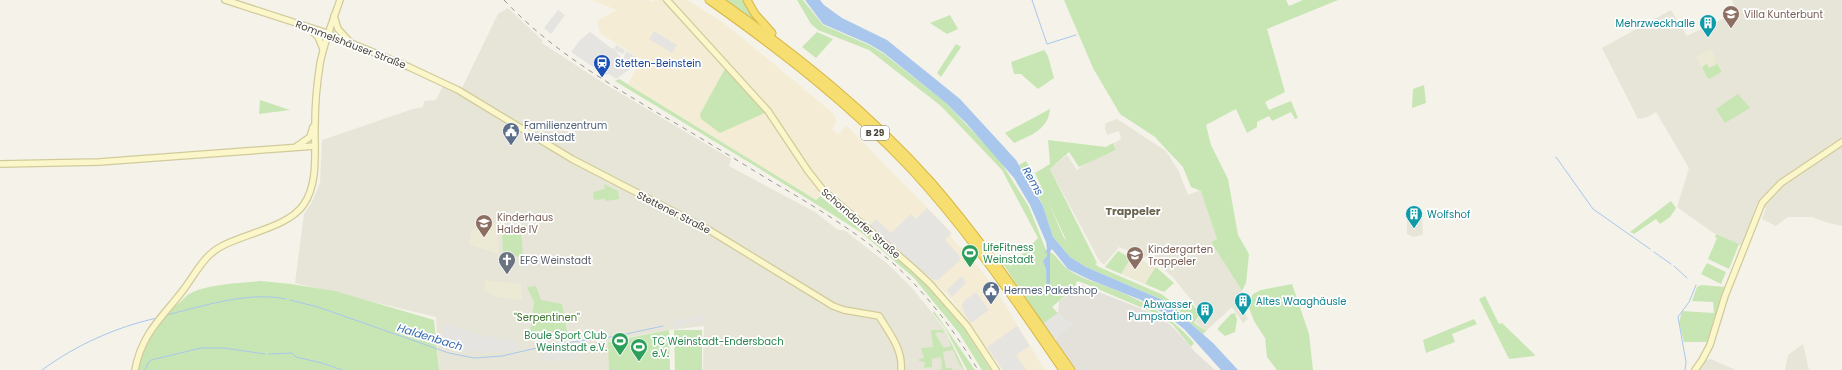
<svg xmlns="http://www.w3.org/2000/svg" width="1842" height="370" font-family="Poppins,sans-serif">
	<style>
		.residential { fill: #e7e5d7 }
		.commercial { fill: #f4ecd5 }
		.industrial { fill: #e3e1da }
		.education { fill: #ece9d4 }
		.green { fill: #c8e6b4 }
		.parking { fill: #e5e4e0 }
		.water { fill: #a9c7ed }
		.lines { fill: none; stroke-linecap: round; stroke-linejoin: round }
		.stream { stroke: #a9c7ed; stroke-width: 1 }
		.secondary-casing { stroke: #d1cb9b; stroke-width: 8 }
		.highway-casing { stroke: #d6b641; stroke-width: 9 }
		.secondary { stroke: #fcf7cb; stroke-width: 5.5 }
		.highway { stroke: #f7de71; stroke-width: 7 }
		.rail { stroke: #979797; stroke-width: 1; stroke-dasharray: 5 5; stroke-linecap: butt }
		.labels { text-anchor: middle; stroke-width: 3.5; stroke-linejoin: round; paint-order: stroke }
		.shield { fill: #fff; stroke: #7e7b74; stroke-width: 1 }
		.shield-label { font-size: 9px; font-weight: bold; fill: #474338 }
		.education-label { font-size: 10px; fill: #785e54; stroke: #fff; text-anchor: start }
		.culture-label { font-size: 10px; fill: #0d838f; stroke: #fff; text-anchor: end }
		.street-label { font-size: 10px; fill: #474338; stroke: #fff }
		.transit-label { font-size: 10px; fill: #164399; stroke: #fff; text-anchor: start }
		.service-label { font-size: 10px; fill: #4e5e75; stroke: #fff; text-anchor: start }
		.leisure-label { font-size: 10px; fill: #27864d; stroke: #fff; text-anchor: start }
		.worship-label { font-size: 10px; fill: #5b616d; stroke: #fff; text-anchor: start }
		.park-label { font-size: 10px; fill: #3e762d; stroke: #fff }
		.water-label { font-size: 11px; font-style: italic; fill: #3569ae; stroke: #fff }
		.neighbourhood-label { font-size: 11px; font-weight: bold; fill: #69634f; stroke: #fff }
	</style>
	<rect width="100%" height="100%" fill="#f4f2e9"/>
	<g class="residential">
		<polygon points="1732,0 1842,0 1842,226 1825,222 1812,217 1788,217 1776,226 1762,219 1766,208 1757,203 1742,246 1712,232 1677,207 1689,168 1656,112 1647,117 1638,119 1602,48 1671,10 1687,36 1737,12"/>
		<polygon points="508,8 543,41 542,43 600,81 731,159 729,166 815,212 838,230 844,230 889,265 912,288 933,314 945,330 965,370 703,370 704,326 669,330 609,341 609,370 439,370 436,317 295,283 304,214 312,202 320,183 322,140 413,109 423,107 424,101 436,100 443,86 462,88 498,14"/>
		<polygon points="1117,119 1166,151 1178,170 1188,195 1201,190 1217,239 1211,242 1243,293 1240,303 1248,319 1243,323 1232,307 1206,331 1195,322 1203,315 1173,277 1151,259 1119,247 1104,265 1099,260 1050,169 1067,155 1077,170 1087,163 1116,150 1114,143 1121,139 1119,131 1107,135 1105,128 1106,123"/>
		<polygon points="1422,217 1423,235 1413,237 1407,234 1407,218"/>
		<polygon points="1803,344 1809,370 1785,370 1788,355"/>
		<polygon points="1711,359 1736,370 1697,370 1705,360"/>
	</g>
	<polygon class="commercial" points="591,0 650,0 652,2 656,0 687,0 721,21 746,41 833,113 837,121 832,129 838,134 847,126 952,233 950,236 958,245 965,250 994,287 1045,370 1002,370 950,297 828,188 815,199 628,84 641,59 600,33 597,21 617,10"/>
	<polygon class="industrial" points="1081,285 1152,313 1172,326 1196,353 1215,370 1076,370 1056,341 1059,301"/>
	<g class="education">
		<polygon points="1711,49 1723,72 1709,79 1705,76 1696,56"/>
		<polygon points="497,223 499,254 469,245 471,231"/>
		<polygon points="1132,256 1156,267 1145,284 1121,274"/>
		<polygon points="485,280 522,284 522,300 496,297 484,289"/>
	</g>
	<g class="green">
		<polygon points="726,0 745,0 759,23 757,22"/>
		<path d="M797,0H803L823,25L869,45L884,54L945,102L999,159L1029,207L1046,250C1056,253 1060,264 1069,270C1080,278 1095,282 1108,287C1141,300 1171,315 1194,343L1191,347L1173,325L1152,312L1086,284L1077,281L1075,287L1052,307L1058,313L1043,324L999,258L1001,255L1011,266L1038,238L1002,170L941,106L869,50L818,30L811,24Z"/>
		<polygon points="1064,0 1286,0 1289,6 1303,0 1338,0 1267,29 1285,92 1265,102 1269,110 1291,101 1298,118 1295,119 1291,112 1272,121 1269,116 1257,122 1257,127 1247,133 1236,109 1206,125 1211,145 1228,179 1238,235 1249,254 1246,283 1242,291 1211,242 1217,239 1201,191 1191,187 1183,167 1166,149 1155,137 1120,114 1093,68"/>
		<polygon points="950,15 958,29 947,34 930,23"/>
		<polygon points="817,32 833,39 816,58 802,47"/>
		<polygon points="956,44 961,47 941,77 937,73"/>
		<polygon points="1044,50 1048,56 1054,78 1038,89 1021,74 1014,74 1011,62"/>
		<polygon points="1712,54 1722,72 1709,79 1706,76 1702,67 1707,64 1709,68 1717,64"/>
		<polygon points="726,67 767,112 720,133 701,119 700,114"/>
		<polygon points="619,79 816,200 820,196 918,276 963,327 991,370 982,370 959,333 914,278 862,233 760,169 615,81"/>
		<polygon points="1424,85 1426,103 1412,108 1413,89"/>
		<polygon points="1738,94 1750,108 1725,123 1716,109"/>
		<polygon points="260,100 290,110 259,114"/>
		<path d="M1050,109C1048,130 1031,135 1014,143L1005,133Z"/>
		<polygon points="1048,140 1106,147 1113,143 1116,150 1079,167 1069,152 1050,169 1097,263 1095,264 1099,267 1161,294 1182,309 1190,301 1201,315 1195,321 1194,323 1206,331 1203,334 1165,301 1086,267 1070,257 1053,237 1043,206 1031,183 1019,165 1026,161 1045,194 1063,236 1067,242 1035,173 1050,164"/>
		<polygon points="604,184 618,191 619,199 606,201 605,199 594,200 593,192 605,189"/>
		<polygon points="1671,201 1676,208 1670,217 1660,224 1656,219 1634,234 1630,232"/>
		<polygon points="521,229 523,257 503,256 502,231"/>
		<polygon points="1716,234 1739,244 1729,269 1708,259 1717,238 1715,237"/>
		<polygon points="1118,251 1131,258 1121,274 1105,267"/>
		<polygon points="1707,263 1726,272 1721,284 1701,274"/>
		<polygon points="1156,267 1174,283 1164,292 1145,284"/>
		<path d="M261,281L291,284L335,291L434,320L439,370H136L150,332L172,305H177C181,301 185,297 189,294C206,284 242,283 261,281Z"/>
		<polygon points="1292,284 1309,334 1313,370 1277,370 1267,357 1265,338 1254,321 1248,305 1253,294 1261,290"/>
		<polygon points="1701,285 1726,287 1708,342 1684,342 1679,323 1682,311 1714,313 1713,302 1692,301 1697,287"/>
		<polygon points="536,286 541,300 562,304 567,332 530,332 534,302 527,287"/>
		<polygon points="1485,296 1499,324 1502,323 1535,355 1534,356 1509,359 1479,299"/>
		<polygon points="934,311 975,370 967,370 945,328 933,313"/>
		<polygon points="1235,313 1237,320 1235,332 1225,336 1218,330 1218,328 1231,314"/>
		<polygon points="1474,319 1477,324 1452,334 1455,342 1426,353 1423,340"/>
		<polygon points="942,328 944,333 938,332 935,334 944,348 951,346 949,339 964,370 959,364 953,350 943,352 946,368 952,368 953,370 937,370 942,369 941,357 932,359 932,367 924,368 925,362 919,361 919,359 924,358 921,348 933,347 931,330 941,330"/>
		<polygon points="669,330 670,370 609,370 608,342"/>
		<polygon points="674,330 702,330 702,370 675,370"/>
	</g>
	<g class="parking">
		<polygon points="558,10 565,15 551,34 544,28"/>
		<polygon points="654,31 677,45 672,53 649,39"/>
		<polygon points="590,32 611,48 614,49 616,45 625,50 623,54 615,50 623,60 626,51 637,57 630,68 626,63 630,69 616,79 609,74 605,75 571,52 581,39"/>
		<polygon points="927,208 951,233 945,240 959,255 960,258 959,261 938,280 931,279 870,225 876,219 891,233 911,214 916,219"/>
		<polygon points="962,276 966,283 952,297 947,290"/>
		<polygon points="976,292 989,310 971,323 964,313 962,305 965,300"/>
		<polygon points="1058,313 1074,325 1054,339 1043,324"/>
		<polygon points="705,314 704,321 691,324 691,321 684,322 684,325 673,328 673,321"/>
		<polygon points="444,324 489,337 516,341 518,351 484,353 467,351 440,346"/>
		<polygon points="1017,326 1030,346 1016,355 1026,370 1003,370 987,347"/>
		<polygon points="577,347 578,353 582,357 542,362 541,355"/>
	</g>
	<polygon class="water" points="805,0 820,0 824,5 842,18 887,40 960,99 1016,160 1043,206 1053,237 1070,257 1086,267 1165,301 1213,343 1238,370 1221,370 1184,329 1165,314 1141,300 1088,279 1068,269 1052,249 1050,252 1050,291 1047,292 1046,269 1043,261 1047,256 1047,252 1044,254 1047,249 1046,242 1030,205 1014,178 967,124 946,103 884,53 869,44 823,24"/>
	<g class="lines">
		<g class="stream">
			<polyline points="1032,0 1047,44 1076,35"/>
			<polyline points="1556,157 1593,209 1650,249"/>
			<polyline points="1654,252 1671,264"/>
			<polyline points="1674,266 1687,278"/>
			<polyline points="290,300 318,307 449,353 474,358 502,356 550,345 617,336 663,326"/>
			<path d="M166,315C205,306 247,291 286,299"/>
			<polyline points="269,354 292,353 296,357 322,363 342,370"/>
			<path d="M42,370C76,345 116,327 157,318"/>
			<polyline points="145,370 148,363 151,360 201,348 224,348 265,354"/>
			<polyline points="1685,370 1686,362 1678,317 1689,302 1696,285"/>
		</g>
		<defs>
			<g id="secondary">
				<path d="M225,0L324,32L409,67L458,90L572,159L709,230L833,306L844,310L879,316C889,333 903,349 901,370"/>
				<polyline points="667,0 768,111 808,171 823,190 913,268 930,284 967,326 996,370"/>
				<polyline points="334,16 338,29 349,41"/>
				<polyline points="310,29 318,37 323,49"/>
				<polyline points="297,146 310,137 313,127"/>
				<polyline points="0,164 99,162 315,146"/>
				<path d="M135,370C142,332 163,317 184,289C196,273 204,255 222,246C246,233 289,227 304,204C319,182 314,149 315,124C315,104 317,83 320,64C324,42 333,21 340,0"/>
				<polyline points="1695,370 1702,360 1710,345 1725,296 1762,203 1781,183 1842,142"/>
			</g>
			<g id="highway">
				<path d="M709,0C781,51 851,105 912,170C969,232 1016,301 1063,370"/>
				<path d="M719,0C796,54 869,112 932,183C983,242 1026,306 1071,370"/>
				<polyline points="747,0 755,14 772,33"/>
			</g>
		</defs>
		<use href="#secondary" class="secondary-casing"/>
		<use href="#highway" class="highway-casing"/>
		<use href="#secondary" class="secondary"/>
		<use href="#highway" class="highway"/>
		<path class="rail" d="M504,0C548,47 601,79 656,112C695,134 733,158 771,181C814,206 857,232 895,265C928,295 955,332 978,370"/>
	</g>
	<defs>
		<symbol id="school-pin" viewBox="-11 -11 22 30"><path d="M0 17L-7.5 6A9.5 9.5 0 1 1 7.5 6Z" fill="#8d6e63" stroke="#fff"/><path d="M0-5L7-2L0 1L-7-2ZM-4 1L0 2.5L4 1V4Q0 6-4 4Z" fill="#fff"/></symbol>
		<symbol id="building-pin" viewBox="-11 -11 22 30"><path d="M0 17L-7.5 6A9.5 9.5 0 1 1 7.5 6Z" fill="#0f9aa8" stroke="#fff"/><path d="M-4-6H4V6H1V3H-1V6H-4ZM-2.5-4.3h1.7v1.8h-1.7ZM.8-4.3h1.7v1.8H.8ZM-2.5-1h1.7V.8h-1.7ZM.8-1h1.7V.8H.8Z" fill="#fff"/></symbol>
		<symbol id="station-pin" viewBox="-11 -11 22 30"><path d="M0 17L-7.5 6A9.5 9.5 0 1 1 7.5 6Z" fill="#1a4fb4" stroke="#fff"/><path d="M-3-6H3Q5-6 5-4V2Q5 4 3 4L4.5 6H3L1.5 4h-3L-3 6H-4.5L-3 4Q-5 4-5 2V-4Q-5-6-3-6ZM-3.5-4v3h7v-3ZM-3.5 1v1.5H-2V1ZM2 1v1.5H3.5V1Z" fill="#fff"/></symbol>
		<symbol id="civic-pin" viewBox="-11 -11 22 30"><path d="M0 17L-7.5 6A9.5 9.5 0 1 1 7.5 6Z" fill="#5c6f8a" stroke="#fff"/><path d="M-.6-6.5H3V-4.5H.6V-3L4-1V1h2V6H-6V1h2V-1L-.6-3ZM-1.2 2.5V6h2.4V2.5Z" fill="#fff"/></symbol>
		<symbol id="stadium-pin" viewBox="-11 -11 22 30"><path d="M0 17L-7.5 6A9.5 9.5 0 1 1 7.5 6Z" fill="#2e9e5b" stroke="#fff"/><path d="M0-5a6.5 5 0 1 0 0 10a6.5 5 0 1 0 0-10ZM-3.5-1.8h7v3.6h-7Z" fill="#fff"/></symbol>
		<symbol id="church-pin" viewBox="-11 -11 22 30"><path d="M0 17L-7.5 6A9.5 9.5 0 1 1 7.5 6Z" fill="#6b7280" stroke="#fff"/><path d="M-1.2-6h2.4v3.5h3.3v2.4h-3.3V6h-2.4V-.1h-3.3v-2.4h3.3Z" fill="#fff"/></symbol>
	</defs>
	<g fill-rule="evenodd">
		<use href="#school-pin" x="1721" y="4" width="20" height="27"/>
		<use href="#building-pin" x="1698" y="13" width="20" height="27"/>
		<use href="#station-pin" x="592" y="53" width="20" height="27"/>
		<use href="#civic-pin" x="501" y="121" width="20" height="27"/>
		<use href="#building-pin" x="1404" y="204" width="20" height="27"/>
		<use href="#school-pin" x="474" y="213" width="20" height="27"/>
		<use href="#stadium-pin" x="960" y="243" width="20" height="27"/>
		<use href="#school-pin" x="1125" y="245" width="20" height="27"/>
		<use href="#church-pin" x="497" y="250" width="20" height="27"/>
		<use href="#civic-pin" x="981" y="280" width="20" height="27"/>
		<use href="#building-pin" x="1233" y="291" width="20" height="27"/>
		<use href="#building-pin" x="1195" y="300" width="20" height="27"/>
		<use href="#stadium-pin" x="610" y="331" width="20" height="27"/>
		<use href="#stadium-pin" x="629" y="337" width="20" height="27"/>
	</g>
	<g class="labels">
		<rect class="shield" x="861" y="126" width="28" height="14" rx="3"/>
		<g class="shield-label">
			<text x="875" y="136">B 29</text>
		</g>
		<g class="education-label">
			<text x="1744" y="18">Villa Kunterbunt</text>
			<text x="497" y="221">Kinderhaus<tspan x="497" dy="12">Halde IV</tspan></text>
			<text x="1148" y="253">Kindergarten<tspan x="1148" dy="12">Trappeler</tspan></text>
		</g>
		<g class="culture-label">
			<text x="1695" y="27">Mehrzweckhalle</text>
			<text x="1427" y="218" text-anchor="start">Wolfshof</text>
			<text x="1256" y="305" text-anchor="start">Altes Waaghäusle</text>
			<text x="1192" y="308">Abwasser<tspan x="1192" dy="12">Pumpstation</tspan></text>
		</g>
		<g class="street-label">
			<text transform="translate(351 44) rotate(21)" y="4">Rommelshäuser Straße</text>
			<text transform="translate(674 212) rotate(27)" y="4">Stettener Straße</text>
			<text transform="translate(861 223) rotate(41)" y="4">Schorndorfer Straße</text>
		</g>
		<g class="transit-label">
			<text x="615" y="67">Stetten-Beinstein</text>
		</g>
		<g class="service-label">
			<text x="524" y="129">Familienzentrum<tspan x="524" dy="12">Weinstadt</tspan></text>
			<text x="1004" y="294">Hermes Paketshop</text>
		</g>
		<g class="leisure-label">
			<text x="983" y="251">LifeFitness<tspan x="983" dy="12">Weinstadt</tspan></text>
			<text x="607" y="339" text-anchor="end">Boule Sport Club<tspan x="607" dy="12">Weinstadt e.V.</tspan></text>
			<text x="652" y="345">TC Weinstadt-Endersbach<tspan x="652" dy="12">e.V.</tspan></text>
		</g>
		<g class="worship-label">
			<text x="520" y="264">EFG Weinstadt</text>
		</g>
		<g class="park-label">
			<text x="547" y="321">"Serpentinen"</text>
		</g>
		<g class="water-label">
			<text transform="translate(1033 181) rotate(60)" y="4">Rems</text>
			<text transform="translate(430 337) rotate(17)" y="4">Haldenbach</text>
		</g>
		<g class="neighbourhood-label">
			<text x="1133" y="215">Trappeler</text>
		</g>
	</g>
</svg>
